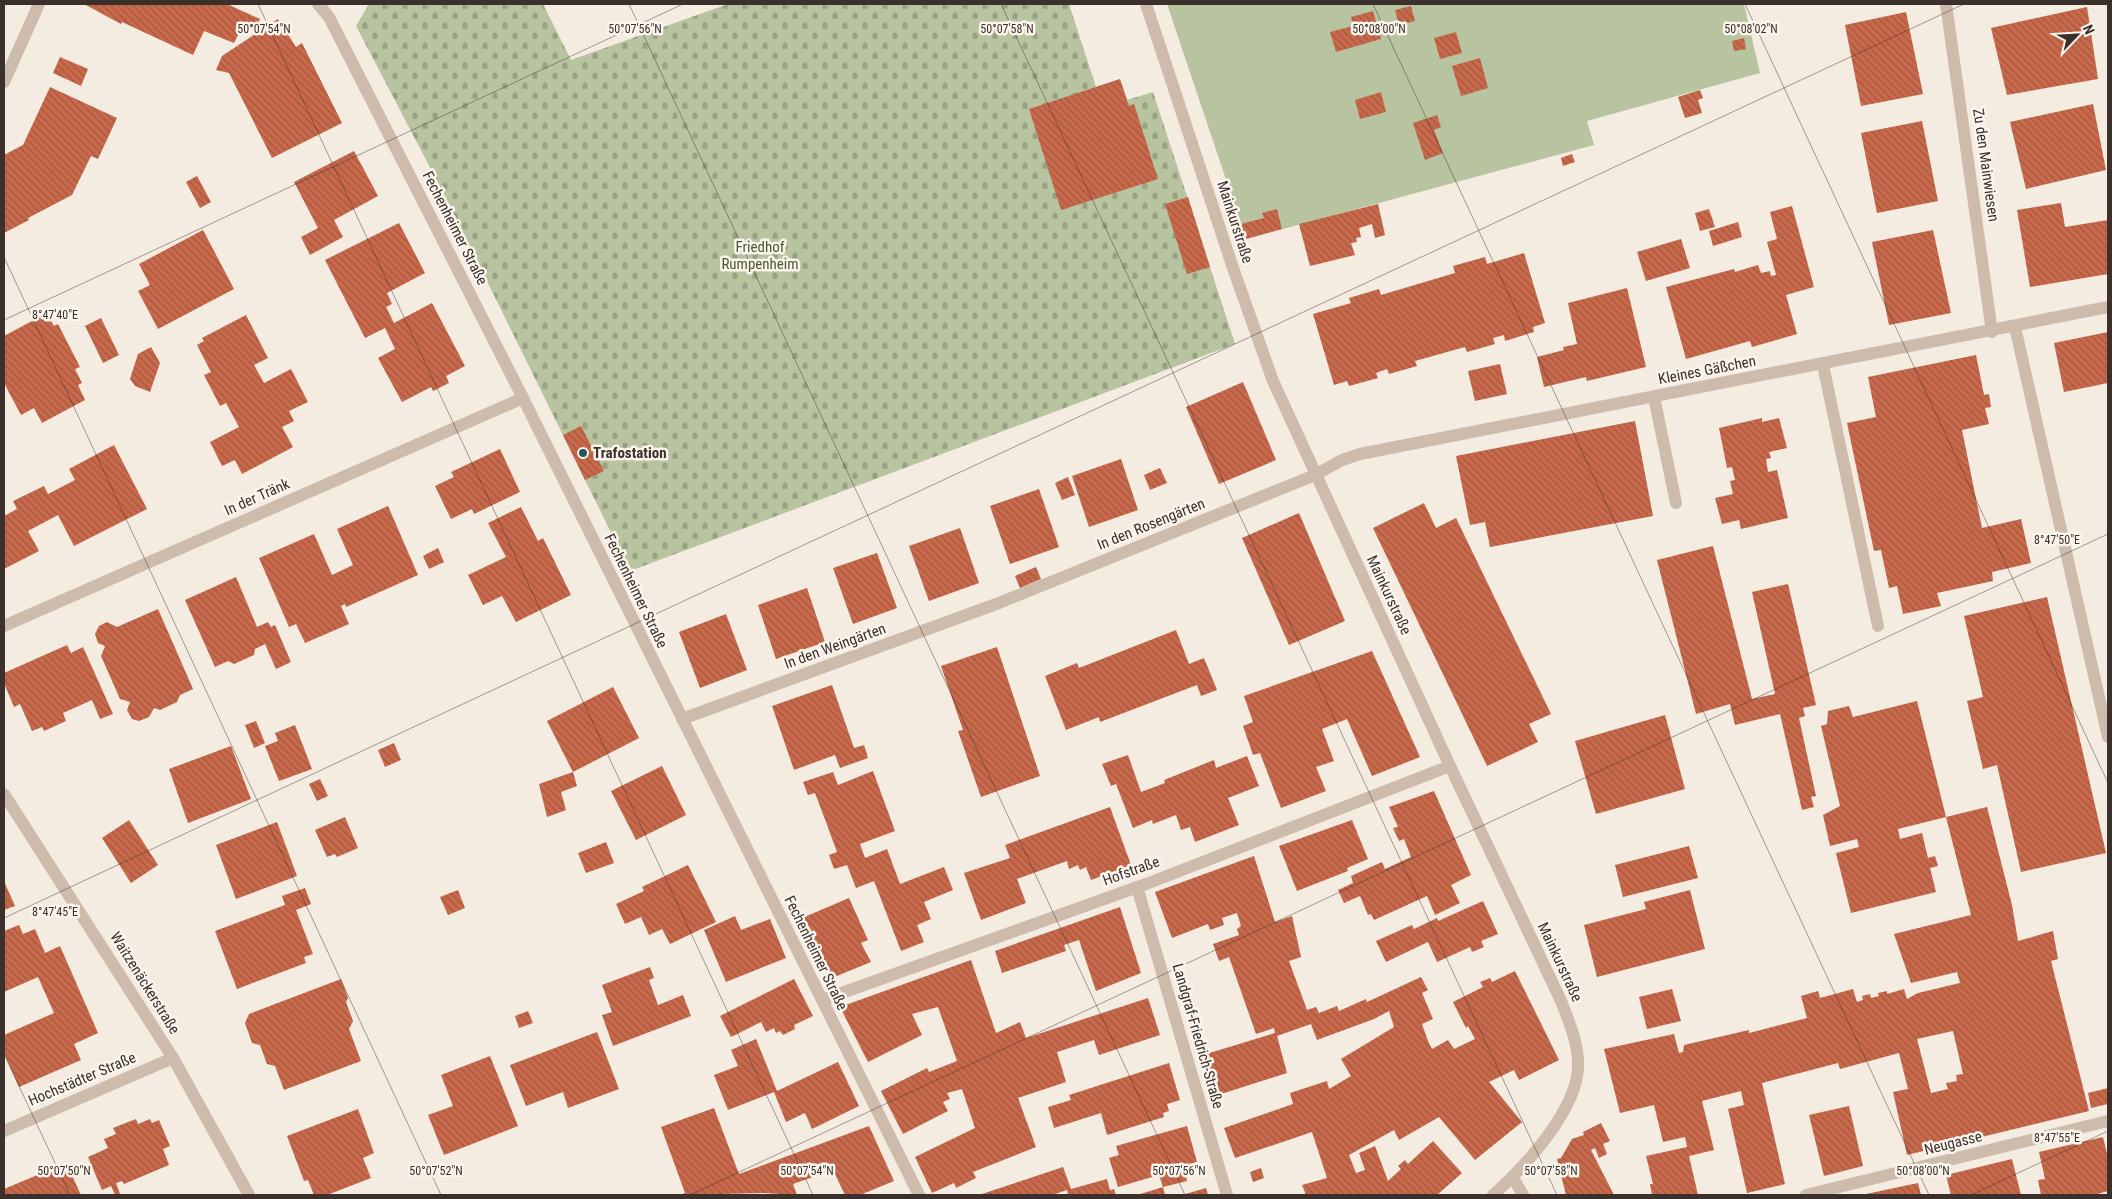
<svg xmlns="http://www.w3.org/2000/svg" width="2112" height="1199" font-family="'Roboto Condensed',sans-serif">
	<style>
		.green { fill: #b8c4a0 }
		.cemetery { fill: url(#cemetery-stones) }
		.building { fill: url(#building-back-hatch); fill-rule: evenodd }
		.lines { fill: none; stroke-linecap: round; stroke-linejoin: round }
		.minor { stroke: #cdbbac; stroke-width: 12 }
		.ticks { fill: none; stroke: #3b302b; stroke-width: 1; stroke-opacity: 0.45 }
		.poi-dot { fill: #1f5a5e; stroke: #fbf5ee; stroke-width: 2 }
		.labels { text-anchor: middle; stroke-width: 5; stroke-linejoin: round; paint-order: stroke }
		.street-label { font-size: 15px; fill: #3b302b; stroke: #fbf5ee }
		.park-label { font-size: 15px; fill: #4a5a2e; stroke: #fbf5ee }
		.poi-label { font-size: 15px; font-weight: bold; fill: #3b302b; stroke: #fbf5ee; text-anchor: start }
		.ticks-label { font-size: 12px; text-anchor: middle; fill: #3b302b; stroke: #fbf5ee; stroke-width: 5; stroke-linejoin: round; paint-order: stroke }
	</style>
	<defs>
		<pattern id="cemetery-stones" width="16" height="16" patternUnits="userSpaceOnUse" patternTransform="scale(1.25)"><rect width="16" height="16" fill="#b8c4a0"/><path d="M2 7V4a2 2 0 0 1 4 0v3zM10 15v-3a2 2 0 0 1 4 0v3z" fill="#97a083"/></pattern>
		<pattern id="building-back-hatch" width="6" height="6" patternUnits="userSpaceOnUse" patternTransform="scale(1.25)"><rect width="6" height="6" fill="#c8694b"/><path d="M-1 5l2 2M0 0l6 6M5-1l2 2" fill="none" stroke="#a4573f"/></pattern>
	</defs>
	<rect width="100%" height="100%" fill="#f4ebe1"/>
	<polygon class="green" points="1167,4 1744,4 1760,73 1587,121 1594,145 1246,239"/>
	<polygon class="cemetery" points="369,4 543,4 571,60 728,4 1069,4 1096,87 1120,79 1127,100 1153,92 1235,344 630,571 446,198 356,26"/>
	<g class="building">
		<polygon points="84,4 227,4 260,19 255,30 243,25 234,43 204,31 193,55 122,22 121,24"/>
		<polygon points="1411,6 1415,21 1399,25 1395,10"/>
		<polygon points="2087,7 2098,79 2007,95 1991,28"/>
		<polygon points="1373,11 1381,39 1336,52 1330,32 1353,26 1351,17"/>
		<polygon points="1906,12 1923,94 1861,106 1845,25"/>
		<polygon points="278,19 296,47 302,43 342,123 272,158 229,73 216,70 222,56"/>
		<polygon points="1456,32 1462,53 1440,59 1434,38"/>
		<polygon points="1744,38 1746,49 1734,51 1732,41"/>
		<polygon points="60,57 88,69 81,86 53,73"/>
		<polygon points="1480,58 1488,88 1461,96 1452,66"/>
		<polygon points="1120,79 1129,106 1134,104 1158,179 1061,210 1029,109"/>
		<polygon points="50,87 117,118 98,159 91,156 72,195 28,218 29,220 4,233 4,155 23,145"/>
		<polygon points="1700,90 1703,98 1698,100 1702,113 1685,118 1678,97"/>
		<polygon points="1381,92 1386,112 1360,119 1355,100"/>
		<polygon points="2093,104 2106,170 2026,189 2010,122"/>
		<polygon points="1437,115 1441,127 1434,130 1443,153 1425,160 1413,123"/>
		<polygon points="1922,121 1938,201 1877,213 1861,133"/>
		<polygon points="354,151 378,196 334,220 343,237 310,255 301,237 318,228 294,182"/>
		<polygon points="1572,154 1575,162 1563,166 1561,158"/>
		<polygon points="197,176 211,202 200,208 186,182"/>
		<polygon points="1188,197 1210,267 1187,274 1165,204"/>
		<polygon points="2061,203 2065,227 2108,220 2108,274 2030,287 2017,210"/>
		<polygon points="1378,204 1385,235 1375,238 1372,224 1359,228 1361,237 1356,238 1357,242 1351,243 1355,255 1310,266 1299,224"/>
		<polygon points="1792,206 1814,287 1786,295 1797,334 1752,347 1750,341 1686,359 1666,287 1734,269 1735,272 1758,265 1761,273 1770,271 1771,276 1776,275 1767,242 1777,239 1770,212"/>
		<polygon points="1277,209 1282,229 1246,239 1241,224 1264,218 1262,213"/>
		<polygon points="1709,209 1715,227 1700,231 1695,213"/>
		<polygon points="1738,222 1742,237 1713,246 1709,231"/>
		<polygon points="399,223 425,273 387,293 392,304 386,307 394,323 432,303 465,366 446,376 449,383 433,391 431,387 402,402 378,358 395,349 385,328 365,338 325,260"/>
		<polygon points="203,230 234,289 158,329 138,291 150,285 139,264"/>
		<polygon points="1933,230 1951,313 1889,325 1872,242"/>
		<polygon points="1681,239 1690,268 1646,281 1637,252"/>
		<polygon points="1524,253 1545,323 1533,327 1534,332 1505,341 1504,335 1493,338 1495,344 1467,352 1465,347 1415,361 1417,366 1389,374 1387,369 1376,373 1378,378 1349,386 1347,381 1334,385 1313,314 1351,303 1349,298 1379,289 1381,295 1455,273 1453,266 1485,257 1487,264"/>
		<polygon points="1627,288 1646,367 1587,381 1586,377 1544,387 1537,357 1564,350 1563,347 1577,344 1568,303"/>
		<polygon points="47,313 54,326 58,324 80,367 75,369 82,383 78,385 85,400 42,423 34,408 21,415 4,383 4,336"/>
		<polygon points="246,315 268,358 254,365 264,383 291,369 308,402 289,411 294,421 282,427 293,447 242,474 235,460 222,466 210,442 239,427 226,403 220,406 204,375 211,372 197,345 204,341 202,338"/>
		<polygon points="101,318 119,355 103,363 85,326"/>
		<polygon points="2108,332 2108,383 2064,392 2054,343"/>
		<polygon points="151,347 160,363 150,392 135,386 130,379 138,354"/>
		<polygon points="1976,355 1984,395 1989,394 1991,407 1985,408 1989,424 1962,430 1982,528 2021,519 2031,563 1992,572 1993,581 1937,593 1941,606 1903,614 1897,586 1889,588 1881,550 1874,551 1847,423 1876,417 1868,377"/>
		<polygon points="1500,364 1507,394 1475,401 1468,371"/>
		<polygon points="1243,382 1276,460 1219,484 1186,407"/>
		<polygon points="1762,418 1762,422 1779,418 1787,448 1769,452 1771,458 1766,459 1768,472 1777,470 1788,518 1741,529 1739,520 1722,524 1715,498 1733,494 1730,481 1735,480 1732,467 1727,468 1719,428"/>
		<polygon points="1635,421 1653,516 1490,547 1485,522 1470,525 1456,456"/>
		<polygon points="581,426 604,471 585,480 563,435"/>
		<polygon points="114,445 147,509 74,546 58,515 28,531 39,551 4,569 4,516 17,509 13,501 44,486 48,494 75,480 69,469"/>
		<polygon points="500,449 520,492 474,514 472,509 451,519 435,486 454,477 451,472"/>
		<polygon points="1121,459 1138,510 1089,527 1072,476"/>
		<polygon points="1160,468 1167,483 1150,490 1144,475"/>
		<polygon points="1068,477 1075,495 1062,500 1055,483"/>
		<polygon points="1039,489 1059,547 1010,564 990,506"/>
		<polygon points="1424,503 1436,528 1456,518 1551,714 1529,724 1538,742 1487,766 1373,528"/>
		<polygon points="388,506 418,575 346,607 345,604 341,606 349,624 305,643 296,624 289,627 259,558 314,534 332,575 353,565 337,529"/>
		<polygon points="521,507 538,541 543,538 571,595 516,622 502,596 483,605 468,575 506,557 488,523"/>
		<polygon points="1299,513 1345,621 1289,645 1242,538"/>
		<polygon points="960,528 979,583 929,601 909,546"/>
		<polygon points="1713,546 1752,699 1775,694 1752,592 1788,584 1816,705 1803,708 1805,716 1799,718 1816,796 1811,797 1814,807 1802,810 1780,714 1735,725 1730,704 1696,714 1657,560"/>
		<polygon points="438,548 444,562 429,569 423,556"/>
		<polygon points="877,553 897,608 853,624 833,568"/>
		<polygon points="1036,567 1041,579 1020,588 1015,576"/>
		<polygon points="236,577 257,627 268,622 271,627 275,625 291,662 276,669 265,644 255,649 254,655 234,664 228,661 215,667 185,600"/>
		<polygon points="807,588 825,642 776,659 758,605"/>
		<polygon points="2047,597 2106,853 2021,872 1997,765 1983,769 1967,701 1983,697 1964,616"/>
		<polygon points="158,609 193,689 180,695 177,702 160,710 154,708 149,717 139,721 132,719 127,710 130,702 120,699 101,656 105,646 98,643 95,634 99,626 107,622 117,627"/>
		<polygon points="726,614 747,670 700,688 679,632"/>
		<polygon points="1176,630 1189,664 1204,658 1217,690 1201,696 1197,685 1100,722 1099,717 1066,730 1045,676 1077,663 1079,668"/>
		<polygon points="67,645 71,653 83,647 113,714 100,719 92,700 63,713 66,721 44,731 42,727 32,731 20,704 14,707 4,683 4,673"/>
		<polygon points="997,647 1040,776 981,797 958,731 963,730 941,666"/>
		<polygon points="1372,651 1420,757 1372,776 1347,719 1322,729 1334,761 1316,767 1326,791 1281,808 1260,753 1253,755 1243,726 1253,722 1244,696"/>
		<polygon points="832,685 854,748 864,745 868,758 840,768 835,755 794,770 772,706"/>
		<polygon points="613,687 639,738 573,772 547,721"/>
		<path d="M1917,701L1946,817L1987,807L2012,905L2018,941L2053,931L2058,959L2051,961L2089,1111L1907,1155L1893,1092L1908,1089L1899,1053L1840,1069L1838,1063L1762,1083L1785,1184L1747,1193L1728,1109L1744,1105L1741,1091L1702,1101L1714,1150L1689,1156L1698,1195H1652L1650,1184H1653L1646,1156L1687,1147L1685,1137L1663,1142L1654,1105L1620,1113L1604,1049L1674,1034L1679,1053L1683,1052L1684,1045L1749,1030V1033L1807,1018L1801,996L1818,991L1820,998L1853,989L1857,1002L1863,1000L1862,996L1870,994L1871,998L1879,996L1878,993L1887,991V994L1904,989L1907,999L1918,993L1960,983L1957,972L1911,983L1894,934L1971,915L1946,817L1898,829L1900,839L1922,833L1928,858L1935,856L1938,866L1930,868L1936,892L1851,913L1836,853L1859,847L1857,839L1830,846L1823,815L1840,806L1821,726L1827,724L1828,711L1849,706L1853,717ZM1953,1031L1963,1074L1956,1075L1957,1081L1946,1083L1948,1089L1931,1093L1917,1039Z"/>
		<polygon points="1665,715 1685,789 1596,814 1575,741"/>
		<polygon points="256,721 265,743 254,748 245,725"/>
		<polygon points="295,725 312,769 279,781 265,746 278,741 275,733"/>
		<polygon points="394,743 401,760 385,767 378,750"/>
		<polygon points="231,746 251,799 188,823 169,769"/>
		<polygon points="1128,755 1141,792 1165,783 1164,780 1214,760 1216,768 1247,756 1259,786 1228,798 1239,825 1195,842 1190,827 1181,830 1176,815 1153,824 1152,820 1133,828 1116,784 1111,786 1102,764"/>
		<polygon points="662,766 686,815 636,840 611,791"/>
		<polygon points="873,771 895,831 860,844 865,858 887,849 900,884 944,867 953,890 924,902 931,919 917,925 924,942 901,951 874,881 856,888 847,865 834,869 829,855 837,852 826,822 815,793 808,795 803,782 833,772 838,785"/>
		<polygon points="573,772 577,786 561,792 566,810 547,817 539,784"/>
		<polygon points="320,779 328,796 317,801 309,784"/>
		<polygon points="1434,791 1471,875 1451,885 1460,903 1435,915 1427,896 1374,920 1371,914 1368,915 1360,896 1344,903 1338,890 1353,883 1351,876 1382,862 1385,869 1411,857 1404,839 1399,841 1393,828 1398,827 1389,807"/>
		<polygon points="1110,807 1131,865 1091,880 1086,867 1080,870 1078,865 1069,869 1067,861 1017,879 1026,903 981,920 964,873 1010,858 1005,845"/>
		<polygon points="345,817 358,848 337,857 335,854 327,857 315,830"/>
		<polygon points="129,820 158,865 131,883 102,838"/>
		<polygon points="1352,820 1368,859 1347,868 1348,871 1297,891 1279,846"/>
		<polygon points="277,822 297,876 236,899 216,845"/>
		<polygon points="606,842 614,863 586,873 578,853"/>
		<polygon points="1689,846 1698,878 1623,897 1615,865"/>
		<polygon points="1254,856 1275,922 1292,916 1301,957 1289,961 1307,1010 1316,1007 1319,1013 1337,1006 1339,1011 1366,999 1367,1002 1421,977 1428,990 1422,993 1433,1019 1422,1024 1428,1041 1432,1049 1448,1040 1454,1049 1475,1039 1468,1026 1466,1028 1453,1002 1483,987 1480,982 1490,978 1492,982 1515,971 1559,1060 1519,1080 1514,1070 1489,1082 1522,1122 1475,1160 1439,1117 1399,1140 1394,1130 1349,1155 1356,1173 1365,1170 1359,1153 1375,1146 1388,1181 1401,1169 1398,1166 1405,1160 1408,1164 1433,1141 1462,1173 1437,1195 1306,1195 1302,1185 1327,1178 1312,1132 1235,1158 1224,1128 1293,1104 1290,1093 1327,1081 1329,1089 1351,1076 1341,1059 1394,1027 1389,1011 1374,1019 1317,1040 1311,1024 1277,1036 1287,1073 1218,1095 1206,1054 1275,1033 1274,1028 1256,1034 1229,957 1219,961 1213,944 1239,935 1237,929 1241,926 1237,913 1222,918 1224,925 1210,930 1208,924 1172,938 1155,892"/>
		<polygon points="688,865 716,922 670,944 662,929 649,935 641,917 625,924 616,904 644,891 642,887"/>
		<polygon points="4,881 15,906 4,910"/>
		<polygon points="305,888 311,904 296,910 313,954 304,957 306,963 237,989 215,931 285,905 282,896"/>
		<polygon points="458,890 465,908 448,915 440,897"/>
		<polygon points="1690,890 1705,949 1597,977 1584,925 1646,909 1644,902"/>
		<polygon points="849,898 868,940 861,943 871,962 832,978 802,918"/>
		<polygon points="1483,901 1498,934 1481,941 1484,947 1472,952 1470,947 1437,962 1428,942 1386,962 1376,941 1412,925 1414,929 1437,918 1438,921"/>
		<polygon points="1120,907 1141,973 1096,991 1079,940 1064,945 1066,951 1002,973 995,951"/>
		<polygon points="735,916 741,930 770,919 786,958 726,982 704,930"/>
		<polygon points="19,925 23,934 35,929 45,953 60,946 98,1033 74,1044 81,1060 19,1087 4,1053 4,1035 54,1013 38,977 4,992 4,931"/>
		<polygon points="971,960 996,1033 1020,1022 1026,1038 1148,998 1160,1035 1099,1055 1094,1040 1057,1052 1066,1082 1018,1098 1036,1147 973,1172 976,1178 956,1188 954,1183 932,1193 915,1157 975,1128 962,1089 947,1093 950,1099 943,1102 948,1111 903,1134 881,1091 927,1068 929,1072 957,1061 938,1007 912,1014 922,1035 868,1062 840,1007"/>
		<polygon points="650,967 654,978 649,980 658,1005 683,995 691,1016 613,1046 602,1015 612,1012 602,985"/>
		<polygon points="341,979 348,998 346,1002 353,1021 349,1029 361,1061 284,1090 275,1066 267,1064 260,1045 252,1043 245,1023 249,1014"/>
		<polygon points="794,979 813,1016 794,1025 795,1029 783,1035 780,1031 776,1033 774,1028 766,1032 761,1022 731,1037 720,1016"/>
		<polygon points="1672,989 1681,1021 1647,1029 1639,997"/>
		<polygon points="528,1011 533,1023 519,1028 515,1016"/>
		<polygon points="597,1032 619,1089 568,1108 563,1092 526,1106 510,1065"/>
		<polygon points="756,1039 777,1091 838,1062 859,1106 812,1129 805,1113 786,1122 774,1092 728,1110 714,1075 738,1066 731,1050"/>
		<polygon points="490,1056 518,1126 444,1155 428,1115 453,1106 441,1075"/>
		<polygon points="1169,1063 1180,1100 1167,1104 1169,1111 1163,1113 1164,1117 1107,1135 1101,1113 1054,1128 1048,1107 1071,1100 1069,1095"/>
		<polygon points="2108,1088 2108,1104 2091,1108 2088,1093"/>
		<polygon points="1849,1106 1863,1166 1824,1176 1809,1115"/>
		<polygon points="714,1108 739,1174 869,1126 894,1181 860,1195 845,1195 833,1170 793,1184 797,1195 764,1193 680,1195 685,1193 661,1127"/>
		<polygon points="358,1109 374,1153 363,1158 371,1178 327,1195 314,1195 308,1180 304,1181 287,1136"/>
		<polygon points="136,1119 138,1124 150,1119 152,1123 159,1120 170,1146 163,1149 169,1165 124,1184 122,1181 116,1183 120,1194 115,1195 111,1186 102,1190 88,1157 108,1148 104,1139 116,1134 113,1128"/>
		<polygon points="1601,1123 1610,1141 1603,1144 1607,1154 1599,1158 1595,1148 1591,1150 1614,1195 1566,1195 1557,1159 1561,1158 1572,1139 1584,1135 1583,1132"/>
		<polygon points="1187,1126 1197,1162 1186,1165 1187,1168 1184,1169 1187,1181 1163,1187 1159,1175 1118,1187 1109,1158 1119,1155 1116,1146"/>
		<polygon points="2103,1137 2108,1158 2108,1191 2094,1195 2041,1195 2038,1180 2045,1179 2039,1152"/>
		<polygon points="2012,1159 2021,1195 1951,1195 1946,1175"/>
		<polygon points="1063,1167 1071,1189 1107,1179 1110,1190 1114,1189 1116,1195 1068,1195 1067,1190 1052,1195 979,1195"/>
		<polygon points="1261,1168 1264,1178 1253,1182 1250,1172"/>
		<polygon points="69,1169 81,1195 4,1195 4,1189 47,1171 56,1174"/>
		<polygon points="1918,1183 1921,1195 1866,1195 1866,1194"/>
		<polygon points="1163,1187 1165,1195 1137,1195"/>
		<polygon points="1206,1188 1208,1195 1182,1195"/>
	</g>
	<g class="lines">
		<g class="minor">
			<polyline points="318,4 329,17 523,398 919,1195"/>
			<path d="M1146,4L1233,268L1273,381L1450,766L1561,1001C1569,1022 1579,1044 1578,1067C1577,1110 1524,1168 1493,1195"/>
			<polyline points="1946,4 1992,332"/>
			<polyline points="4,82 39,4"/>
			<polyline points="2015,327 2108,737"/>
			<polyline points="1823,365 1878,626"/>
			<polyline points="1654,397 1676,503"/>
			<polyline points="4,626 523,398"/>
			<polyline points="682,719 999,603 1315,475 1342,460 1360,454 2108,307"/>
			<polyline points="4,794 173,1058 249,1195"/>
			<polyline points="1137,887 1227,1195"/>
			<polyline points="822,1000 1146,884 1450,766"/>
			<polyline points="4,1131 173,1058"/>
			<polyline points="1513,1178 1523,1195"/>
			<polyline points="1806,1195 2108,1121"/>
		</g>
	</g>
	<path class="ticks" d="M258,4L813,1195M629,4L1185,1195M1001,4L1557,1195M1373,4L1929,1195M1745,4L2108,783M4,257L441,1195M4,320L683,4M4,918L1964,4M4,1054L70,1195M690,1195L2108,534M1971,1195L2108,1131"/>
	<circle class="poi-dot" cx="583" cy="453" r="5"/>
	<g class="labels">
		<g class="street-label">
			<text transform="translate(1986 165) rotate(82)" y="5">Zu den Mainwiesen</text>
			<text transform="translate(1235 222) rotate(72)" y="5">Mainkurstraße</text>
			<text transform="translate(455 228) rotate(63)" y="5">Fechenheimer Straße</text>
			<text transform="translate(1707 370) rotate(-11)" y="5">Kleines Gäßchen</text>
			<text transform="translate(257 497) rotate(-24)" y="5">In der Tränk</text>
			<text transform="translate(1151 524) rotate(-22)" y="5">In den Rosengärten</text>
			<text transform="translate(636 591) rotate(64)" y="5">Fechenheimer Straße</text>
			<text transform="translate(1389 595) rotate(65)" y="5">Mainkurstraße</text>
			<text transform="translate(835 646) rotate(-20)" y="5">In den Weingärten</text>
			<text transform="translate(1131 871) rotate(-20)" y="5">Hofstraße</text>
			<text transform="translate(816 953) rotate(64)" y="5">Fechenheimer Straße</text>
			<text transform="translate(1560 962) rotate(65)" y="5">Mainkurstraße</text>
			<text transform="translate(145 983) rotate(58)" y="5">Waitzenäckerstraße</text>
			<text transform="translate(1198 1036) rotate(74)" y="5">Landgraf-Friedrich-Straße</text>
			<text transform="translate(82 1079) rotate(-23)" y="5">Hochstädter Straße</text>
			<text transform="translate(1953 1143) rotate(-14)" y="5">Neugasse</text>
		</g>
		<g class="park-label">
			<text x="760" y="252">Friedhof<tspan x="760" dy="17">Rumpenheim</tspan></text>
		</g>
		<g class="poi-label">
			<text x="593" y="458">Trafostation</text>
		</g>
	</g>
	<g class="ticks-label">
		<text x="264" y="33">50°07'54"N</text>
		<text x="635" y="33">50°07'56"N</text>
		<text x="1007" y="33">50°07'58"N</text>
		<text x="1379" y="33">50°08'00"N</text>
		<text x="1751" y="33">50°08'02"N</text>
		<text x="55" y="319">8°47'40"E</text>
		<text x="2057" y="544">8°47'50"E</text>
		<text x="55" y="916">8°47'45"E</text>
		<text x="2057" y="1142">8°47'55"E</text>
		<text x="64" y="1175">50°07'50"N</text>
		<text x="436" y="1175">50°07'52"N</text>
		<text x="807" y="1175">50°07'54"N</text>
		<text x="1179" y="1175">50°07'56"N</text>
		<text x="1551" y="1175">50°07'58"N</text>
		<text x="1923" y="1175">50°08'00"N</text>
	</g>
	<rect width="2112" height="1199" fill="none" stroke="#3b302b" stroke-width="10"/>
	<g transform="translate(2077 35) rotate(65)" stroke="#fbf5ee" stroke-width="4" paint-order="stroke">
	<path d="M0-4L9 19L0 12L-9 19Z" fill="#3b302b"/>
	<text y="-8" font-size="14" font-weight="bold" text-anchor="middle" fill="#3b302b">N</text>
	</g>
</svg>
